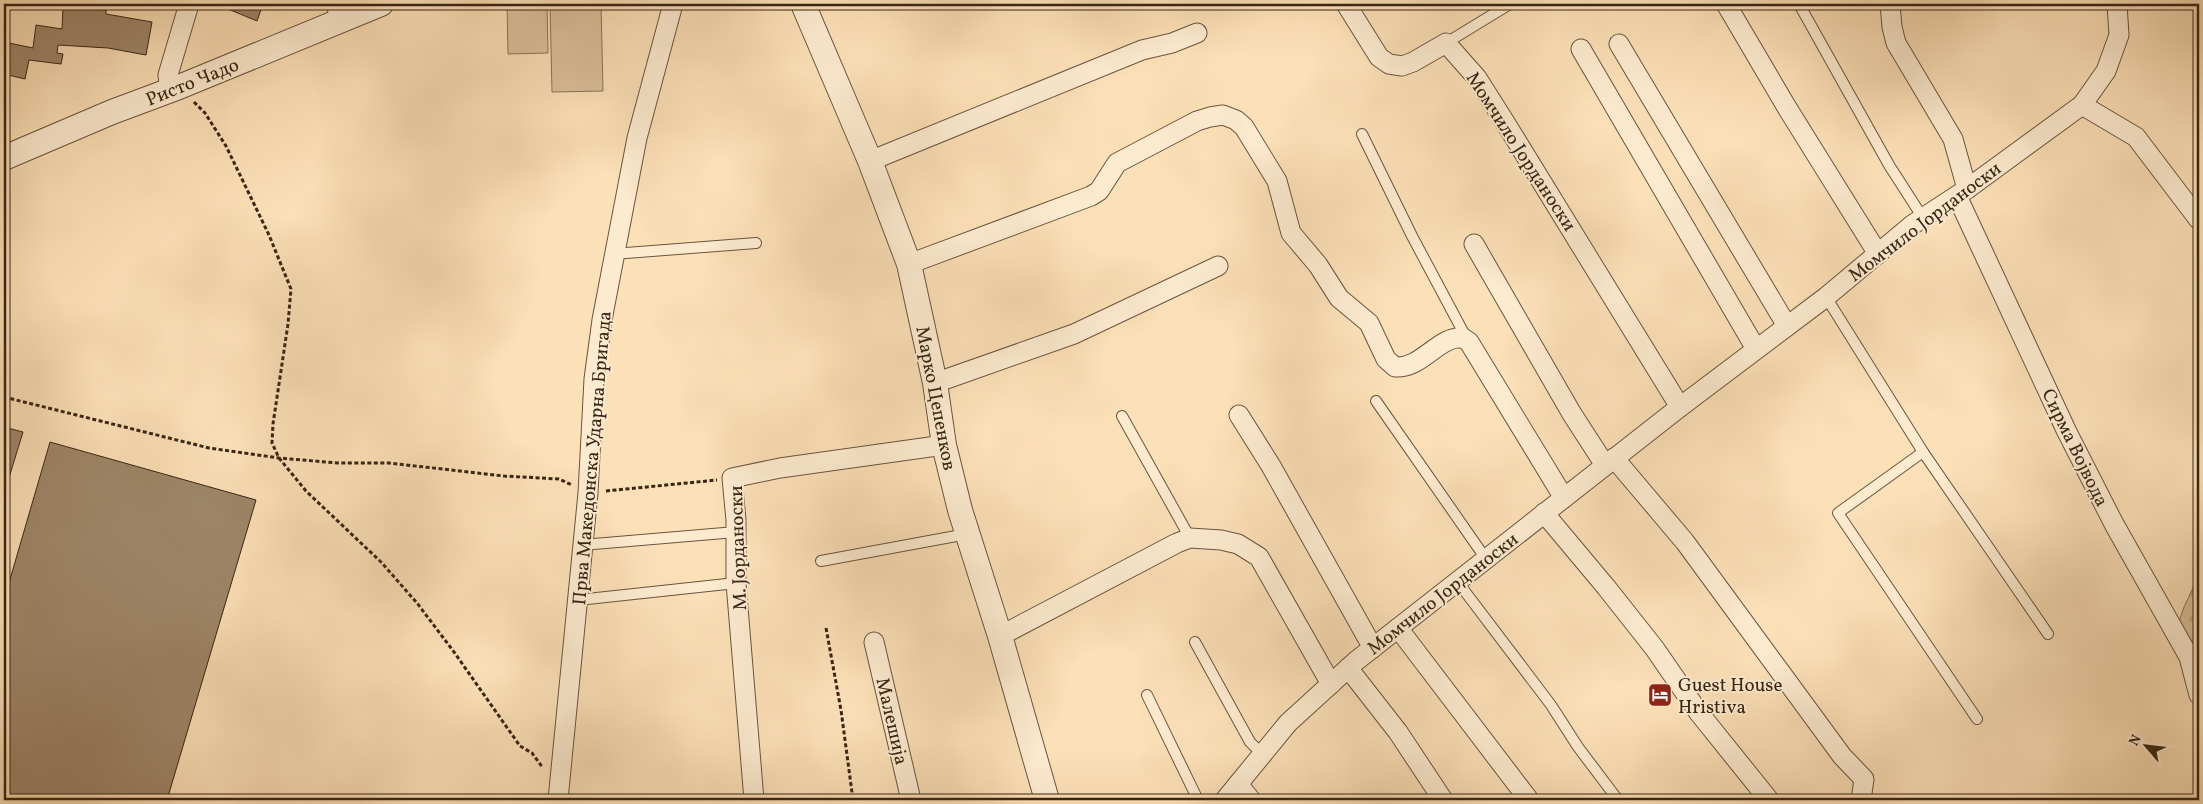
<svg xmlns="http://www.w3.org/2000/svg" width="2203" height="804" font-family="Vollkorn,serif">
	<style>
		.forest { fill: url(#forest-firs); stroke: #8a7258 }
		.park { fill: #dbc09b; stroke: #8a7258 }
		.building { fill: #9e8669; stroke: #382515 }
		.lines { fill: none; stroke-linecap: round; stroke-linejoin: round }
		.service-casing { stroke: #69543e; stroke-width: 12 }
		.minor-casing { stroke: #69543e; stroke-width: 21 }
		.tertiary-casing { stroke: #69543e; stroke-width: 26 }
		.path { stroke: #382515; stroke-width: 3; stroke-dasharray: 4 2.5; stroke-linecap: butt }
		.service { stroke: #fdebd0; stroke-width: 10 }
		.minor { stroke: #fdebd0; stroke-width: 19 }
		.tertiary { stroke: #fdebd0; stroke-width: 24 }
		.labels { text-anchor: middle; stroke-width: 4; stroke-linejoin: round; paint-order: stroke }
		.street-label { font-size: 19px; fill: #382515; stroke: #fdebd0 }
		.poi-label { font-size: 19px; fill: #382515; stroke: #fdebd0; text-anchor: start }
	</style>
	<defs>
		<pattern id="forest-firs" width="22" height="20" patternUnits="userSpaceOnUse" patternTransform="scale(1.25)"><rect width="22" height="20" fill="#dbc09b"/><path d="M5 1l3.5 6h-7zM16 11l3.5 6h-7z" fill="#bda585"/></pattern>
	</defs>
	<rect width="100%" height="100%" fill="#fce0b7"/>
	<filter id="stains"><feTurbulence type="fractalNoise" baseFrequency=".004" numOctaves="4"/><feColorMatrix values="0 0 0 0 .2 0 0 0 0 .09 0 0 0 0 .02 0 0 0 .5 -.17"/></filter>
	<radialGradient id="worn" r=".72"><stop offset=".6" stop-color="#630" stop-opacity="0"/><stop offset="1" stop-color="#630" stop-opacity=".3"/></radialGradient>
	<polygon class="forest" points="2199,575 2199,694 2175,634 2184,607"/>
	<g class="park">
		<polygon points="507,4 547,4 548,53 508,54"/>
		<polygon points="550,4 601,4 603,91 552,92"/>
	</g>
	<g class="building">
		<polygon points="216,4 263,4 257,21"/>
		<polygon points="63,8 106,10 106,14 152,22 146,55 108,48 58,45 57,53 63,54 61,64 29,60 25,79 4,74 4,62 9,43 33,48 36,25 62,29"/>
		<polygon points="4,427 23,432 7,484 4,484"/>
		<polygon points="50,442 256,500 167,800 4,800 4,600"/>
	</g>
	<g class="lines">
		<defs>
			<g id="service">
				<polyline points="1799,4 1889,165 1923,218"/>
				<polyline points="332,23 334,4"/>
				<polyline points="1446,43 1510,4"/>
				<polyline points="1362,134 1412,236 1468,341"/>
				<polyline points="613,254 756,243"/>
				<polyline points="1826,297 1923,452 2048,634"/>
				<polyline points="1376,401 1486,559"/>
				<polyline points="1122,416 1190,538"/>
				<polyline points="1923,452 1838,513 1977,719"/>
				<polyline points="582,545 736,532"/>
				<polyline points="821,561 967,534"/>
				<polyline points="1457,581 1551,705 1578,747 1618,800"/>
				<polyline points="578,600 736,583"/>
				<polyline points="1195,642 1250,742 1262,754"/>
				<polyline points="1147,695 1198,800"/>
			</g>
			<g id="minor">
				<polyline points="1346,4 1379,57 1389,64 1402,66 1413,62 1446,43 1477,78 1503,119 1680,407"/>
				<polyline points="1726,4 1786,106 1878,254"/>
				<polyline points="1890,4 1892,27 1896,43 1953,139 1967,189"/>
				<polyline points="1619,44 1787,326"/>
				<polyline points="1581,49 1756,349"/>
				<polyline points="170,91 168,75 189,4"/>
				<polyline points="2082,105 2136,137 2199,220"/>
				<polyline points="870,161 1142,50 1172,43 1197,33"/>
				<polyline points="1957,196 2067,432 2114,524 2189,657 2199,695"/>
				<polyline points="1474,244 1572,414 1605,465"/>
				<path d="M909,264L1091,196L1099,191L1117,163L1197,121L1210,117L1223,115L1236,120L1244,127L1277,181L1291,233L1318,265L1339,298L1369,323L1386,359L1395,367C1422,369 1439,335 1463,338L1469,342L1564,498"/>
				<polyline points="935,383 1074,334 1218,266"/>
				<polyline points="1239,415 1271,466 1373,648"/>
				<polyline points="1614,458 1685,542 1842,756 1864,779 1861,800"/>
				<polyline points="1544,513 1606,587 1655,649 1699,713 1769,800"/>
				<polyline points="1398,628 1529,800"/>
				<polyline points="1000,636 1177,543 1190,538 1221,540 1238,544 1259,557 1331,684"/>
				<polyline points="874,642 911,800"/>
				<polyline points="1348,668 1398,732 1443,800"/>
				<polyline points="1238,784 1251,800"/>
				<polyline points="558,800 588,493 594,379 602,320 637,138 673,4"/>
				<polyline points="754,800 736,583 736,520 732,478 780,468 944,445"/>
				<polyline points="1225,800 1288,723 1356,661 1680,407 1826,297 1912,225 1967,189 2082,105 2106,71 2119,35 2117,4"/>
			</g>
			<g id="tertiary">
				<polyline points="803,4 870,161 909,264 935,383 944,445 960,510 1000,636 1047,800"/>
				<polyline points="4,158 112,112 179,87 381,4"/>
			</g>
		</defs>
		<use href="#service" class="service-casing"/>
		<use href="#minor" class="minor-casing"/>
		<use href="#tertiary" class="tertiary-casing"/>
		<g class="path">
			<polyline points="194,102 205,113 226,146 269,235 291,289 288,324 273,424 272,443 279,458 306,491 381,562 417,603 454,652 520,746 532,753 543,768"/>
			<polyline points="4,397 209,448 279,458 338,463 389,463 504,476 559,479 572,485"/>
			<polyline points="606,491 717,480"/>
			<polyline points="826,628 841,710 853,800"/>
		</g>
		<use href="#service" class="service"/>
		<use href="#minor" class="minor"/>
		<use href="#tertiary" class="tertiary"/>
	</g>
	<defs>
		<symbol id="hotel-square" viewBox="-11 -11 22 22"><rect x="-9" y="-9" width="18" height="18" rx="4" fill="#8f2418" stroke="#fdebd0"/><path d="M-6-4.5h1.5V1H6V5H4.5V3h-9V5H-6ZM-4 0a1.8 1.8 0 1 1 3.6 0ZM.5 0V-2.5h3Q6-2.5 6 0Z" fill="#fff"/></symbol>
	</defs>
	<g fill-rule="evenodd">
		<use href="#hotel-square" x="1646" y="681" width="28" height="28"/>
	</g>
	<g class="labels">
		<g class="street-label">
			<text transform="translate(192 81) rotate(-22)" y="7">Ристо Чадо</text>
			<text transform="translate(1522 151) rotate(57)" y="7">Момчило Јорданоски</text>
			<text transform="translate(1924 221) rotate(-37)" y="7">Момчило Јорданоски</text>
			<text transform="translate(937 398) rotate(79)" y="7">Марко Цепенков</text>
			<text transform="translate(2076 447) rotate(64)" y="7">Сирма Војвода</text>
			<text transform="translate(591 458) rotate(-85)" y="7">Прва Македонска Ударна Бригада</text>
			<text transform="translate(737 548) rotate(-92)" y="7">М. Јорданоски</text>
			<text transform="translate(1442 593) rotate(-38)" y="7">Момчило Јорданоски</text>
			<text transform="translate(893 721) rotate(77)" y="7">Малешија</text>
		</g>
		<g class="poi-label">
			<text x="1678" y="691">Guest House<tspan x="1678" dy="22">Hristiva</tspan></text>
		</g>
	</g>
	<rect width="2203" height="804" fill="none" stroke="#fce0b7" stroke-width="20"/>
	<rect x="5" y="5" width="2193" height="794" fill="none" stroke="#382515" stroke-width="2.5"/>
	<rect x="10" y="10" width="2183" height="784" fill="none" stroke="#382515"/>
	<g transform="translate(2146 746) rotate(298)" stroke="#fdebd0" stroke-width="4" paint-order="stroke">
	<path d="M0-4L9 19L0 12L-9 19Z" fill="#382515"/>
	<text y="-8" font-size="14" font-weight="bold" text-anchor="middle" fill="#382515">N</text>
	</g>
	<rect width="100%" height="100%" filter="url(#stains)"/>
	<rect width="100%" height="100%" fill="url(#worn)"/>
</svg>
